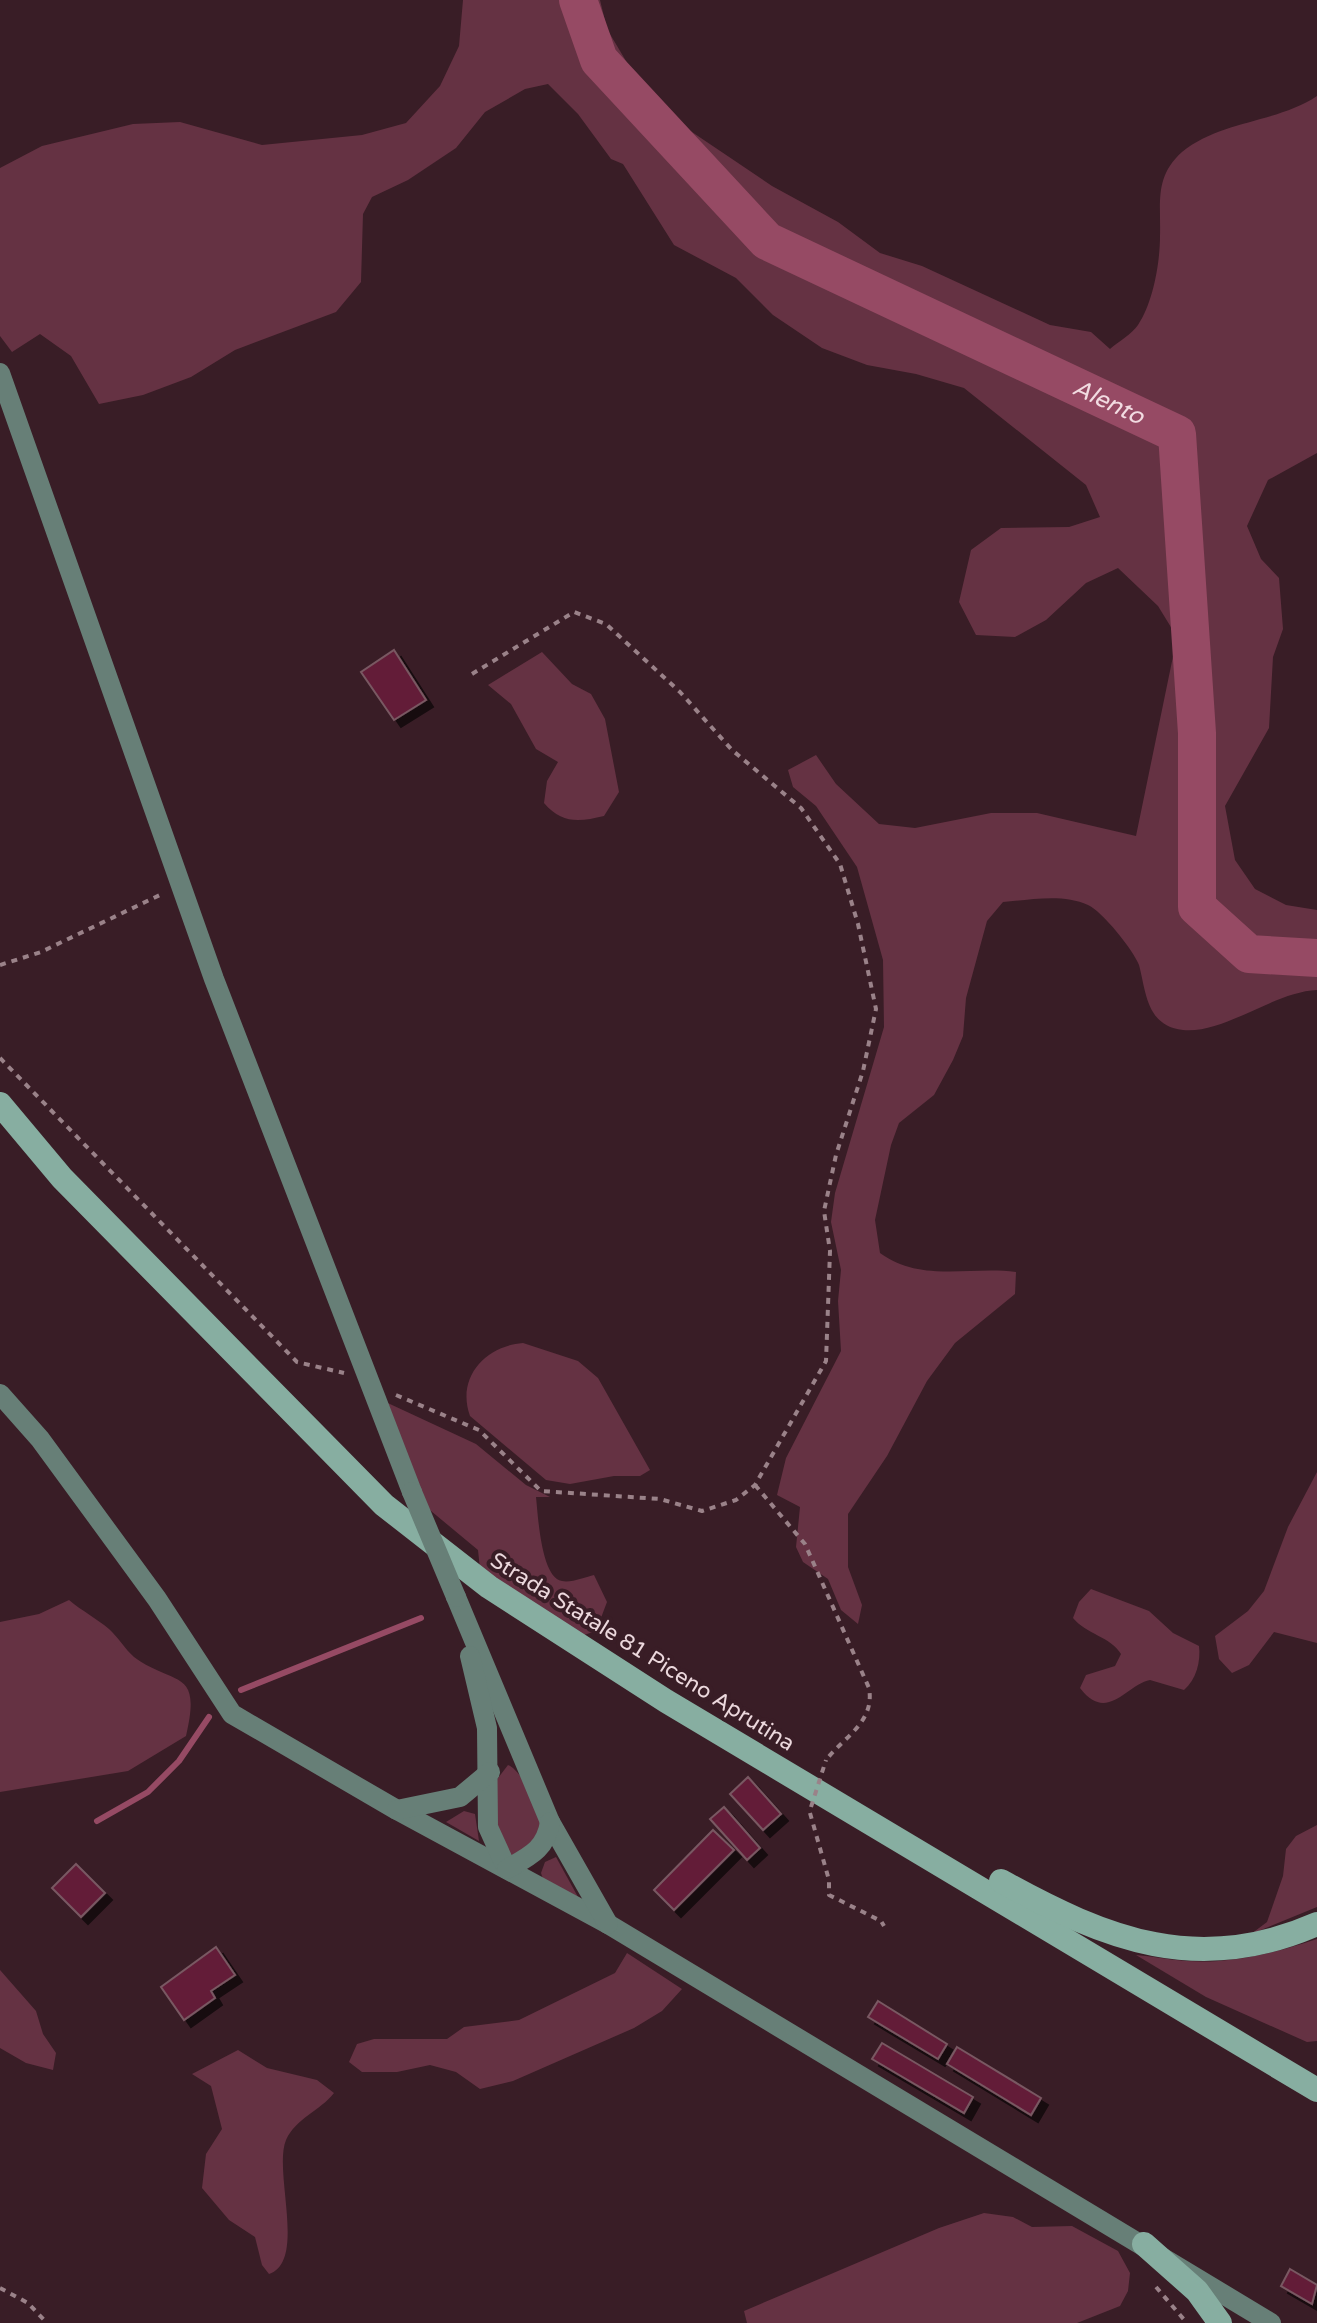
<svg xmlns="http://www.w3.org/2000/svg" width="1317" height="2323" font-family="'Varela Round',sans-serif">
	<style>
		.green { fill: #653243 }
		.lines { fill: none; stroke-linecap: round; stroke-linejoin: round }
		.stream { stroke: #964a64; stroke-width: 6 }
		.river { stroke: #964a64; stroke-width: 38 }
		.building { fill: #631d39; stroke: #795862; stroke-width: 2; filter: url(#shadow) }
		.path { stroke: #9a8289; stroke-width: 4; stroke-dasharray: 6 6; stroke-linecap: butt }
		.secondary { stroke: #677f77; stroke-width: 20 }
		.highway { stroke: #87aea1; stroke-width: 24 }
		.path-bridge { stroke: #9a8289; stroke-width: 4; stroke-dasharray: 6 6; stroke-linecap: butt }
		.secondary-bridge { stroke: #677f77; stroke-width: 20 }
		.labels { text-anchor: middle; stroke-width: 8; stroke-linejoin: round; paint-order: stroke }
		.street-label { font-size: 22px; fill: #ecd8dd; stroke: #391d26 }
		.water-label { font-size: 24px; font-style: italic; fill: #f2dbe1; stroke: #391d26 }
	</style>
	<defs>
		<filter id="shadow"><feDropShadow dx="7" dy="7" stdDeviation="0" flood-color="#0009"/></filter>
	</defs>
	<rect width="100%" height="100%" fill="#391d26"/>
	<g class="green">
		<path d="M463,0H600L607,29L642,88L689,130L772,186L838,222L880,253L922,266L1050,325L1091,332L1110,349C1118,342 1132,334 1138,325C1153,303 1160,263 1160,236C1161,203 1154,177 1182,152C1221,120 1277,123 1317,96V453L1268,480L1247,526L1261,559L1279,578L1283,629L1273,657L1269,728L1225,806L1235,860L1255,889L1286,905L1317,910V990C1273,992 1225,1034 1183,1030C1146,1026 1146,991 1139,965C1134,951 1102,911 1088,905C1063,893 1029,900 1003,902L987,921L966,998L963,1036L953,1060L934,1095L899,1123L891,1145L875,1220L880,1253C921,1283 970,1266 1016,1272L1015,1294L955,1343L927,1381L887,1456L848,1514V1567L862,1605L858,1624L841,1610L828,1579L803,1562L796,1547L800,1507L777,1495L786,1458L841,1351L838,1301L841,1270L831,1222L835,1193L884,1027L883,960L857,867L816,806L793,787L788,770L816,755L836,784L879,824L915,828L991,813H1037L1136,836L1177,637L1158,606L1118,568L1086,583L1046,620L1015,637L976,635L959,602L971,550L1001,528L1069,527L1100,517L1086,485L964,388L916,374L867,365L822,348L773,315L736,278L674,245L623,164L611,159L578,114L548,84L525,89L485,112L456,148L408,180L372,197L363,214L361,282L336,312L235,350L191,377L143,395L99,404L71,356L40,334L12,352L0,336V168L42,146L133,124L180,122L262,145L362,135L406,123L440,86L459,46Z"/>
		<path d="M542,652L572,684L591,694L605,719L619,792L604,816C579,822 562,824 544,803L547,781L558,762L536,749L511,704L488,685Z"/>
		<path d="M523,1343L578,1361L598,1378L650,1470L640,1476H614L570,1484L546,1480L470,1416C456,1377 486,1346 523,1343Z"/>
		<path d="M377,1398L476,1444L526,1485L550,1497H536C538,1515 541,1578 562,1581C571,1583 586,1577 594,1575L607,1602L596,1631L581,1636L480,1569L478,1550L419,1501Z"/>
		<polygon points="1317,1472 1317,1643 1274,1632 1249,1665 1232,1673 1219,1659 1215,1636 1248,1611 1264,1591 1288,1527"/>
		<path d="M1091,1589L1149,1611L1173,1633L1199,1646C1201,1661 1196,1680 1184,1690L1150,1680C1127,1684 1107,1724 1080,1688L1086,1675L1115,1666L1121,1654C1111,1637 1086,1634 1073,1618L1079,1602Z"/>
		<path d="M69,1600C82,1611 96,1618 109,1629C118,1637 125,1649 134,1657C175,1687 202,1667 186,1736L128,1771L0,1792V1622L39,1614Z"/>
		<path d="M508,1765C521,1770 540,1806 541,1820C541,1826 538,1834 537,1840L511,1858L496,1834L495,1782Z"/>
		<polygon points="464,1811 475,1814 479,1841 446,1822"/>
		<polygon points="1317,1825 1317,1907 1251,1934 1267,1922 1283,1876 1286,1849 1296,1836"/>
		<polygon points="556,1857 578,1897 543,1879 541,1873 545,1862"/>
		<path d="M1317,1939V2041L1307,2042L1206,1997L1136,1955C1152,1956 1169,1960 1186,1961C1231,1964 1275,1953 1317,1939Z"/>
		<polygon points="627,1953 682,1989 662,2011 634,2028 513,2081 480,2089 456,2072 430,2065 397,2072 362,2072 349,2062 357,2044 374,2039 447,2039 464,2027 519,2020 615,1973"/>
		<polygon points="0,1970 36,2011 43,2034 56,2053 53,2070 26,2063 0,2048"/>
		<path d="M238,2050L267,2068L317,2080L334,2093C320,2111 296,2118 286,2140C273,2172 307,2261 269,2274L262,2265L255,2237L229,2220L202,2188L206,2154L222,2129L211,2086L192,2074Z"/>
		<polygon points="984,2213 1013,2217 1032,2227 1072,2226 1118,2251 1130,2273 1128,2291 1120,2306 1077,2323 747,2323 744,2311 939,2228"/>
	</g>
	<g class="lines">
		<g class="stream">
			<polyline points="241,1690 421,1618"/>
			<polyline points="97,1821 148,1792 179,1761 209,1717"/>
		</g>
		<path class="river" id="s1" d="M578,0L599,60L767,241L1177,434L1197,733V907L1249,954L1317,958"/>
	</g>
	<g class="building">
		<polygon points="394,650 426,700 394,720 361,672"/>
		<polygon points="748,1777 781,1814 763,1830 730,1794"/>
		<polygon points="724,1807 760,1848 747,1860 710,1819"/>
		<polygon points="713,1830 734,1850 674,1910 654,1890"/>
		<polygon points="76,1864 105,1893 81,1917 52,1888"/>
		<polygon points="216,1947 235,1975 211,1991 215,1998 184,2020 161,1987"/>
		<polygon points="878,2001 947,2044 938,2059 868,2017"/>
		<polygon points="882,2043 973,2097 964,2113 872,2059"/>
		<polygon points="957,2047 1041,2098 1031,2115 947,2064"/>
		<polygon points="1290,2269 1317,2285 1312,2304 1281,2286"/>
	</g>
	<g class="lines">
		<g class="path">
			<polyline points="0,965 41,952 164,893"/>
			<polyline points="0,1058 297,1362 344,1373"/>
			<polyline points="396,1395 479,1430 541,1491 660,1499 702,1511 736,1500 755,1485 826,1361 830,1251 824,1211 836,1155 863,1071 876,1009 858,924 840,864 801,808 732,750 680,692 606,624 574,612 467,677"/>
			<path d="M755,1485L805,1544L869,1688C875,1722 845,1736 826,1760"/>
			<polyline points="810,1813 829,1880 829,1895 881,1921 884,1926"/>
			<polyline points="1156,2287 1187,2323"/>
			<polyline points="0,2288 28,2303 47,2323"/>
		</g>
		<g class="secondary">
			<polyline points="0,373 214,979 412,1492"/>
			<polyline points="0,1394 40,1439 157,1599 232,1714 397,1810 608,1924 1271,2323"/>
			<polyline points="456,1597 550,1822 608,1924"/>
			<polyline points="470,1656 487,1728 488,1827 507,1869"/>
			<polyline points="397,1810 460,1797 490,1772"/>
			<path d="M507,1869C530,1856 546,1849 550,1822"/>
		</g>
		<g class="highway">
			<polyline points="0,1104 62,1178 384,1505 489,1587 666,1701 1317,2090"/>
			<path d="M1001,1881C1107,1940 1199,1976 1317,1924"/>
			<polyline points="1144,2244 1197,2291 1220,2323"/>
		</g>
		<polyline class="path-bridge" points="811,1807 826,1760"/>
		<polyline class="secondary-bridge" points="412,1492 456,1597"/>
	</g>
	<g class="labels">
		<g class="street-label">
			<text transform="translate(643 1651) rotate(32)" y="8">Strada Statale 81 Piceno Aprutina</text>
		</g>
		<g class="water-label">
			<text dy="8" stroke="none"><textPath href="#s1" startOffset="688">Alento</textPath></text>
		</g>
	</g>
</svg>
